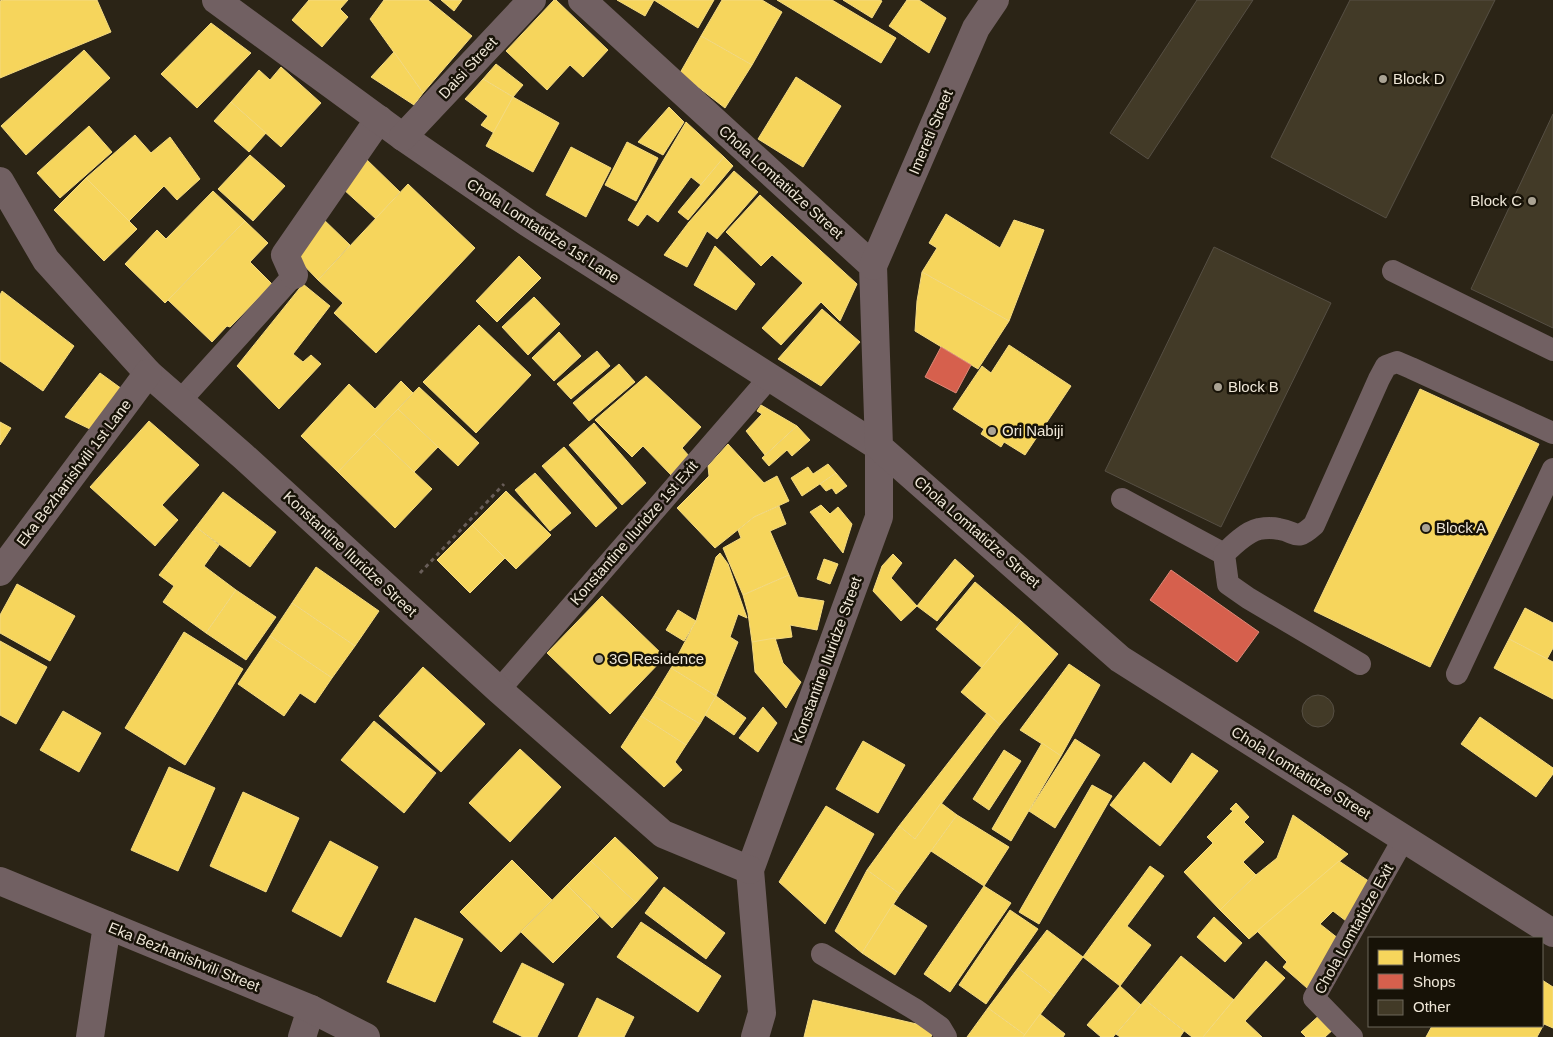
<svg xmlns="http://www.w3.org/2000/svg" width="1553" height="1037" font-family="Arial,sans-serif">
	<style>
		.homes { fill: #f6d55c; stroke: #f4da81 }
		.shops { fill: #d6604d; stroke: #de8877 }
		.building { fill: #423a27; stroke: #564f44 }
		.lines { fill: none; stroke-linecap: round; stroke-linejoin: round }
		.path { stroke: #685d58; stroke-width: 3; stroke-dasharray: 4 4; stroke-linecap: butt }
		.service { stroke: #716062; stroke-width: 22 }
		.pedestrian { stroke: #716062; stroke-width: 28 }
		.minor { stroke: #716062; stroke-width: 28 }
		.tertiary { stroke: #716062; stroke-width: 28 }
		.poi-dot { fill: #aaa394; stroke: #171207; stroke-width: 2 }
		.labels { text-anchor: middle; stroke-width: 5; stroke-linejoin: round; paint-order: stroke }
		.street-label { font-size: 15px; fill: #efe7d8; stroke: #171207 }
		.poi-label { font-size: 15px; fill: #efe7d8; stroke: #171207; text-anchor: start }
	</style>
	<rect width="100%" height="100%" fill="#2b2416"/>
	<g class="homes">
		<polygon points="3,0 97,0 111,32 0,78 0,1"/>
		<polygon points="309,0 348,0 340,9 348,17 322,47 292,20"/>
		<polygon points="384,0 428,0 472,36 423,93 370,19"/>
		<polygon points="441,0 462,0 454,11"/>
		<polygon points="554,0 556,0 608,50 583,77 570,65 547,90 506,51"/>
		<polygon points="617,0 654,0 645,16"/>
		<polygon points="654,0 714,0 698,28"/>
		<polygon points="722,0 762,0 782,12 752,65 701,36"/>
		<polygon points="777,0 832,0 896,38 881,63"/>
		<polygon points="843,0 880,0 882,1 872,18"/>
		<polygon points="907,0 919,0 946,18 929,53 889,26"/>
		<polygon points="211,23 251,53 197,108 161,74"/>
		<polygon points="701,36 752,65 725,108 680,73"/>
		<polygon points="84,50 110,78 26,155 1,126"/>
		<polygon points="394,52 423,93 414,105 371,77"/>
		<polygon points="496,64 523,85 513,97 483,79"/>
		<polygon points="281,67 321,103 281,147 231,102 259,70 270,80"/>
		<polygon points="796,77 841,106 803,167 758,139"/>
		<polygon points="483,79 513,97 494,133 481,125 488,116 465,99"/>
		<polygon points="513,97 559,123 533,172 486,146"/>
		<polygon points="231,102 266,133 249,152 214,121"/>
		<polygon points="669,107 684,122 663,155 638,142"/>
		<polygon points="686,122 724,157 701,185 691,177 658,222 647,214 638,226 628,220"/>
		<polygon points="89,126 112,152 60,198 37,173"/>
		<polygon points="135,135 151,153 170,137 200,179 177,200 164,186 129,221 86,178"/>
		<polygon points="627,142 658,158 636,201 605,185"/>
		<polygon points="571,147 611,168 586,217 546,195"/>
		<polygon points="250,155 285,186 253,221 218,189"/>
		<polygon points="364,157 400,192 376,219 342,188"/>
		<polygon points="724,157 733,166 688,220 678,212"/>
		<polygon points="734,171 758,192 717,239 707,231 687,267 664,255 689,222"/>
		<polygon points="86,178 137,229 104,261 54,210"/>
		<polygon points="408,184 475,248 376,353 334,313 343,303 318,280"/>
		<polygon points="213,191 245,221 165,303 125,264 157,230 166,239"/>
		<polygon points="760,195 857,284 840,321 821,302 781,345 762,328 803,283 772,255 761,266 726,232"/>
		<polygon points="946,214 1000,248 1014,220 1044,230 1009,321 922,272 937,248 929,243"/>
		<polygon points="319,215 350,245 318,280 294,255"/>
		<polygon points="245,221 268,243 250,262 272,284 230,327 227,326 212,342 168,300"/>
		<polygon points="715,246 755,284 736,310 694,285"/>
		<polygon points="519,256 541,278 497,322 476,301"/>
		<polygon points="922,272 1009,321 978,369 915,331 917,301"/>
		<polygon points="303,284 330,306 293,354 303,362 311,355 321,364 279,409 237,366"/>
		<polygon points="2,291 74,346 43,391 0,361 0,295"/>
		<polygon points="534,297 560,324 528,355 502,327"/>
		<polygon points="822,309 860,342 821,386 778,359"/>
		<polygon points="479,325 531,375 476,433 423,382"/>
		<polygon points="559,332 581,356 554,381 532,358"/>
		<polygon points="1009,345 1071,386 1025,455 1004,442 1001,447 981,434 984,429 953,409 982,366 991,373"/>
		<polygon points="597,351 610,366 571,399 557,384"/>
		<polygon points="619,364 635,382 589,421 573,403"/>
		<polygon points="100,373 122,389 92,430 65,417"/>
		<polygon points="646,376 701,427 682,448 690,457 671,475 643,446 632,457 595,420"/>
		<polygon points="401,381 413,393 338,472 301,436 349,384 375,409"/>
		<polygon points="419,387 479,443 458,466 398,409"/>
		<polygon points="1420,389 1539,444 1430,667 1314,611"/>
		<polygon points="761,405 797,426 765,455 746,431 762,414 757,411"/>
		<polygon points="398,409 438,447 414,472 374,434"/>
		<polygon points="149,421 199,465 162,505 178,520 155,546 90,487"/>
		<polygon points="0,422 11,428 0,445"/>
		<polygon points="594,423 646,483 622,505 569,445"/>
		<polygon points="797,426 810,440 792,456 787,450 769,466 762,458"/>
		<polygon points="374,434 432,489 395,528 338,472"/>
		<polygon points="728,444 764,483 777,476 789,501 754,517 715,548 677,508 709,476 708,466"/>
		<polygon points="564,447 617,508 596,527 542,466"/>
		<polygon points="828,464 836,473 802,496 791,478 808,467 813,474"/>
		<polygon points="535,473 571,513 550,531 515,490"/>
		<polygon points="836,473 847,486 836,494 832,488 826,491 820,484"/>
		<polygon points="506,491 551,535 516,569 472,525"/>
		<polygon points="223,492 276,532 250,567 196,527"/>
		<polygon points="821,505 830,514 838,507 852,524 843,553 810,512"/>
		<polygon points="779,506 786,524 770,531 789,575 743,595 723,548 741,538 738,530 754,517"/>
		<polygon points="472,525 505,558 470,593 437,560"/>
		<polygon points="196,527 219,545 204,566 236,590 206,633 163,602 174,586 159,575"/>
		<polygon points="720,553 728,564 747,618 738,614 730,637 738,642 716,696 671,668 696,621 716,557"/>
		<polygon points="893,554 902,563 891,578 917,606 901,621 873,591 882,566"/>
		<polygon points="824,559 838,564 830,584 817,579"/>
		<polygon points="955,559 974,576 937,621 917,606"/>
		<polygon points="316,567 379,611 355,646 292,603"/>
		<polygon points="789,575 798,597 824,601 817,630 790,625 792,637 752,642 748,613 743,595"/>
		<polygon points="975,582 1021,621 982,668 936,629"/>
		<polygon points="17,584 75,616 50,661 0,633 0,615"/>
		<polygon points="236,590 276,617 246,660 206,633"/>
		<polygon points="602,596 665,657 610,714 547,653"/>
		<polygon points="292,603 355,646 332,678 270,636"/>
		<polygon points="1525,608 1553,623 1553,648 1547,659 1509,639"/>
		<polygon points="678,610 696,621 684,641 666,630"/>
		<polygon points="1021,621 1058,654 1000,725 961,692"/>
		<polygon points="184,632 243,669 185,765 125,728"/>
		<polygon points="270,636 332,678 315,703 300,693 284,716 238,684"/>
		<polygon points="775,638 783,663 801,682 786,708 755,672 752,642"/>
		<polygon points="1509,639 1553,662 1553,699 1494,668"/>
		<polygon points="0,641 47,667 16,724 0,715"/>
		<polygon points="1069,664 1100,685 1061,756 1020,730"/>
		<polygon points="423,667 485,724 441,772 379,716"/>
		<polygon points="671,668 716,696 700,724 654,696"/>
		<polygon points="654,696 700,724 686,745 641,716"/>
		<polygon points="716,696 746,718 734,735 705,715"/>
		<polygon points="763,707 777,723 758,752 739,738"/>
		<polygon points="63,711 101,733 79,772 40,750"/>
		<polygon points="987,713 1000,725 915,839 899,826"/>
		<polygon points="641,716 686,745 675,762 682,770 664,787 621,747"/>
		<polygon points="1480,717 1553,768 1553,774 1536,797 1461,744"/>
		<polygon points="374,721 436,773 404,813 341,760"/>
		<polygon points="1075,739 1100,755 1055,828 1029,811"/>
		<polygon points="863,741 905,765 878,813 836,789"/>
		<polygon points="1042,743 1061,756 1011,841 992,829"/>
		<polygon points="520,749 561,787 510,842 469,803"/>
		<polygon points="1004,750 1021,761 989,810 973,799"/>
		<polygon points="1192,753 1218,771 1160,846 1110,805 1144,762 1171,784"/>
		<polygon points="169,767 215,788 178,871 131,850"/>
		<polygon points="1092,785 1112,796 1039,924 1019,912"/>
		<polygon points="243,792 299,818 266,892 210,866"/>
		<polygon points="941,803 957,815 900,894 867,870 899,826 915,839"/>
		<polygon points="1236,803 1249,817 1244,822 1264,842 1243,862 1256,875 1220,910 1184,872 1213,843 1207,837 1233,811 1230,809"/>
		<polygon points="826,806 874,834 825,924 779,882"/>
		<polygon points="957,815 1009,847 984,886 931,851"/>
		<polygon points="1293,815 1348,854 1249,939 1220,910 1256,875 1277,858"/>
		<polygon points="615,837 658,878 636,903 591,861"/>
		<polygon points="330,841 378,867 341,937 292,911"/>
		<polygon points="512,860 552,900 501,952 460,912"/>
		<polygon points="591,861 636,903 612,928 567,885"/>
		<polygon points="1339,861 1370,882 1346,921 1333,911 1320,924 1339,939 1307,988 1283,967 1287,962 1257,931"/>
		<polygon points="1150,866 1164,876 1127,926 1151,945 1120,986 1083,957"/>
		<polygon points="867,870 900,894 862,953 835,931"/>
		<polygon points="567,885 599,917 553,963 521,932"/>
		<polygon points="984,886 1011,903 950,992 924,974"/>
		<polygon points="664,887 725,933 706,959 645,913"/>
		<polygon points="893,904 927,926 895,975 862,953"/>
		<polygon points="1010,910 1038,929 986,1004 959,985"/>
		<polygon points="1214,917 1242,943 1225,962 1197,937"/>
		<polygon points="415,918 463,939 435,1002 387,982"/>
		<polygon points="641,922 721,976 698,1012 617,957"/>
		<polygon points="1047,930 1083,957 1054,996 1018,968"/>
		<polygon points="1181,956 1234,1000 1203,1037 1192,1037 1145,1000"/>
		<polygon points="1266,961 1285,978 1245,1021 1262,1037 1203,1037"/>
		<polygon points="522,963 564,984 537,1037 523,1037 493,1022"/>
		<polygon points="1018,968 1054,996 1025,1035 988,1008"/>
		<polygon points="1542,980 1553,987 1553,1028 1544,1024 1537,1037 1426,1037 1432,1026 1542,1026"/>
		<polygon points="1120,986 1141,1005 1113,1037 1101,1037 1087,1025"/>
		<polygon points="597,998 634,1017 624,1037 578,1037"/>
		<polygon points="813,1000 934,1028 931,1037 804,1037"/>
		<polygon points="1145,1000 1184,1031 1180,1037 1120,1037 1116,1034"/>
		<polygon points="988,1008 1025,1035 1023,1037 967,1037"/>
		<polygon points="1323,1012 1336,1027 1325,1037 1306,1037 1301,1032"/>
		<polygon points="1040,1014 1065,1034 1063,1037 1023,1037"/>
	</g>
	<g class="shops">
		<polygon points="941,347 971,365 956,393 925,377"/>
		<polygon points="1171,570 1259,632 1237,662 1150,600"/>
	</g>
	<g class="building">
		<polygon points="1197,0 1253,0 1148,159 1110,133"/>
		<polygon points="1350,0 1495,0 1386,218 1271,157"/>
		<polygon points="1553,114 1553,328 1471,289"/>
		<polygon points="1214,247 1331,303 1221,527 1105,471"/>
		<circle cx="1318" cy="711" r="16"/>
	</g>
	<g class="lines">
		<polyline class="path" points="420,573 504,484"/>
		<g class="service">
			<polyline points="1393,271 1553,350"/>
			<polyline points="180,401 294,275"/>
			<polyline points="1122,499 1224,554"/>
			<path d="M1360,664L1248,598L1228,584L1224,554C1233,545 1246,532 1259,529C1265,528 1274,528 1279,529C1298,532 1295,542 1314,525L1379,379L1386,366L1397,362L1411,368L1553,433"/>
			<polyline points="1457,674 1553,469"/>
			<polyline points="499,690 770,377"/>
			<polyline points="822,954 916,1010 940,1027 946,1037"/>
			<polyline points="1352,1037 1314,998 1404,838"/>
		</g>
		<polyline class="pedestrian" points="294,275 285,255 379,119"/>
		<g class="minor">
			<polyline points="216,0 403,137 528,223 879,447 879,517 750,870 762,1013 755,1037"/>
			<polyline points="582,0 873,266 879,447 1120,659 1553,933"/>
			<polyline points="403,137 532,0"/>
			<polyline points="0,181 46,260 148,373 243,456 499,690 663,834 750,870"/>
			<polyline points="873,266 976,28 995,0"/>
			<polyline points="0,572 148,373"/>
			<polyline points="90,1037 107,925"/>
			<polyline points="302,1037 311,1009"/>
		</g>
		<polyline class="tertiary" points="0,881 311,1009 366,1037"/>
	</g>
	<g class="poi-dot">
		<circle cx="1383" cy="79" r="5"/>
		<circle cx="1532" cy="201" r="5"/>
		<circle cx="1218" cy="387" r="5"/>
		<circle cx="992" cy="431" r="5"/>
		<circle cx="1426" cy="528" r="5"/>
		<circle cx="599" cy="659" r="5"/>
	</g>
	<g class="labels">
		<g class="street-label">
			<text transform="translate(468 68) rotate(-47)" y="5">Daisi Street</text>
			<text transform="translate(931 132) rotate(-67)" y="5">Imereti Street</text>
			<text transform="translate(781 182) rotate(42)" y="5">Chola Lomtatidze Street</text>
			<text transform="translate(543 231) rotate(33)" y="5">Chola Lomtatidze 1st Lane</text>
			<text transform="translate(74 473) rotate(-53)" y="5">Eka Bezhanishvili 1st Lane</text>
			<text transform="translate(977 532) rotate(41)" y="5">Chola Lomtatidze Street</text>
			<text transform="translate(634 533) rotate(-49)" y="5">Konstantine Iluridze 1st Exit</text>
			<text transform="translate(350 554) rotate(43)" y="5">Konstantine Iluridze Street</text>
			<text transform="translate(827 660) rotate(-70)" y="5">Konstantine Iluridze Street</text>
			<text transform="translate(1301 773) rotate(32)" y="5">Chola Lomtatidze Street</text>
			<text transform="translate(1354 929) rotate(-61)" y="5">Chola Lomtatidze Exit</text>
			<text transform="translate(184 957) rotate(22)" y="5">Eka Bezhanishvili Street</text>
		</g>
		<g class="poi-label">
			<text x="1393" y="84">Block D</text>
			<text x="1522" y="206" text-anchor="end">Block C</text>
			<text x="1228" y="392">Block B</text>
			<text x="1002" y="436">Ori Nabiji</text>
			<text x="1436" y="533">Block A</text>
			<text x="609" y="664">3G Residence</text>
		</g>
	</g>
	<rect x="1368" y="937" width="175" height="90" fill="#171207" stroke="#6d675b"/>
	<rect x="1378" y="950" width="25" height="15" fill="#f6d55c" stroke="#6d675b"/>
	<text x="1413" y="962" font-size="15" fill="#efe7d8">Homes</text>
	<rect x="1378" y="974" width="25" height="15" fill="#d6604d" stroke="#6d675b"/>
	<text x="1413" y="987" font-size="15" fill="#efe7d8">Shops</text>
	<rect x="1378" y="1000" width="25" height="15" fill="#423a27" stroke="#6d675b"/>
	<text x="1413" y="1012" font-size="15" fill="#efe7d8">Other</text>
</svg>
